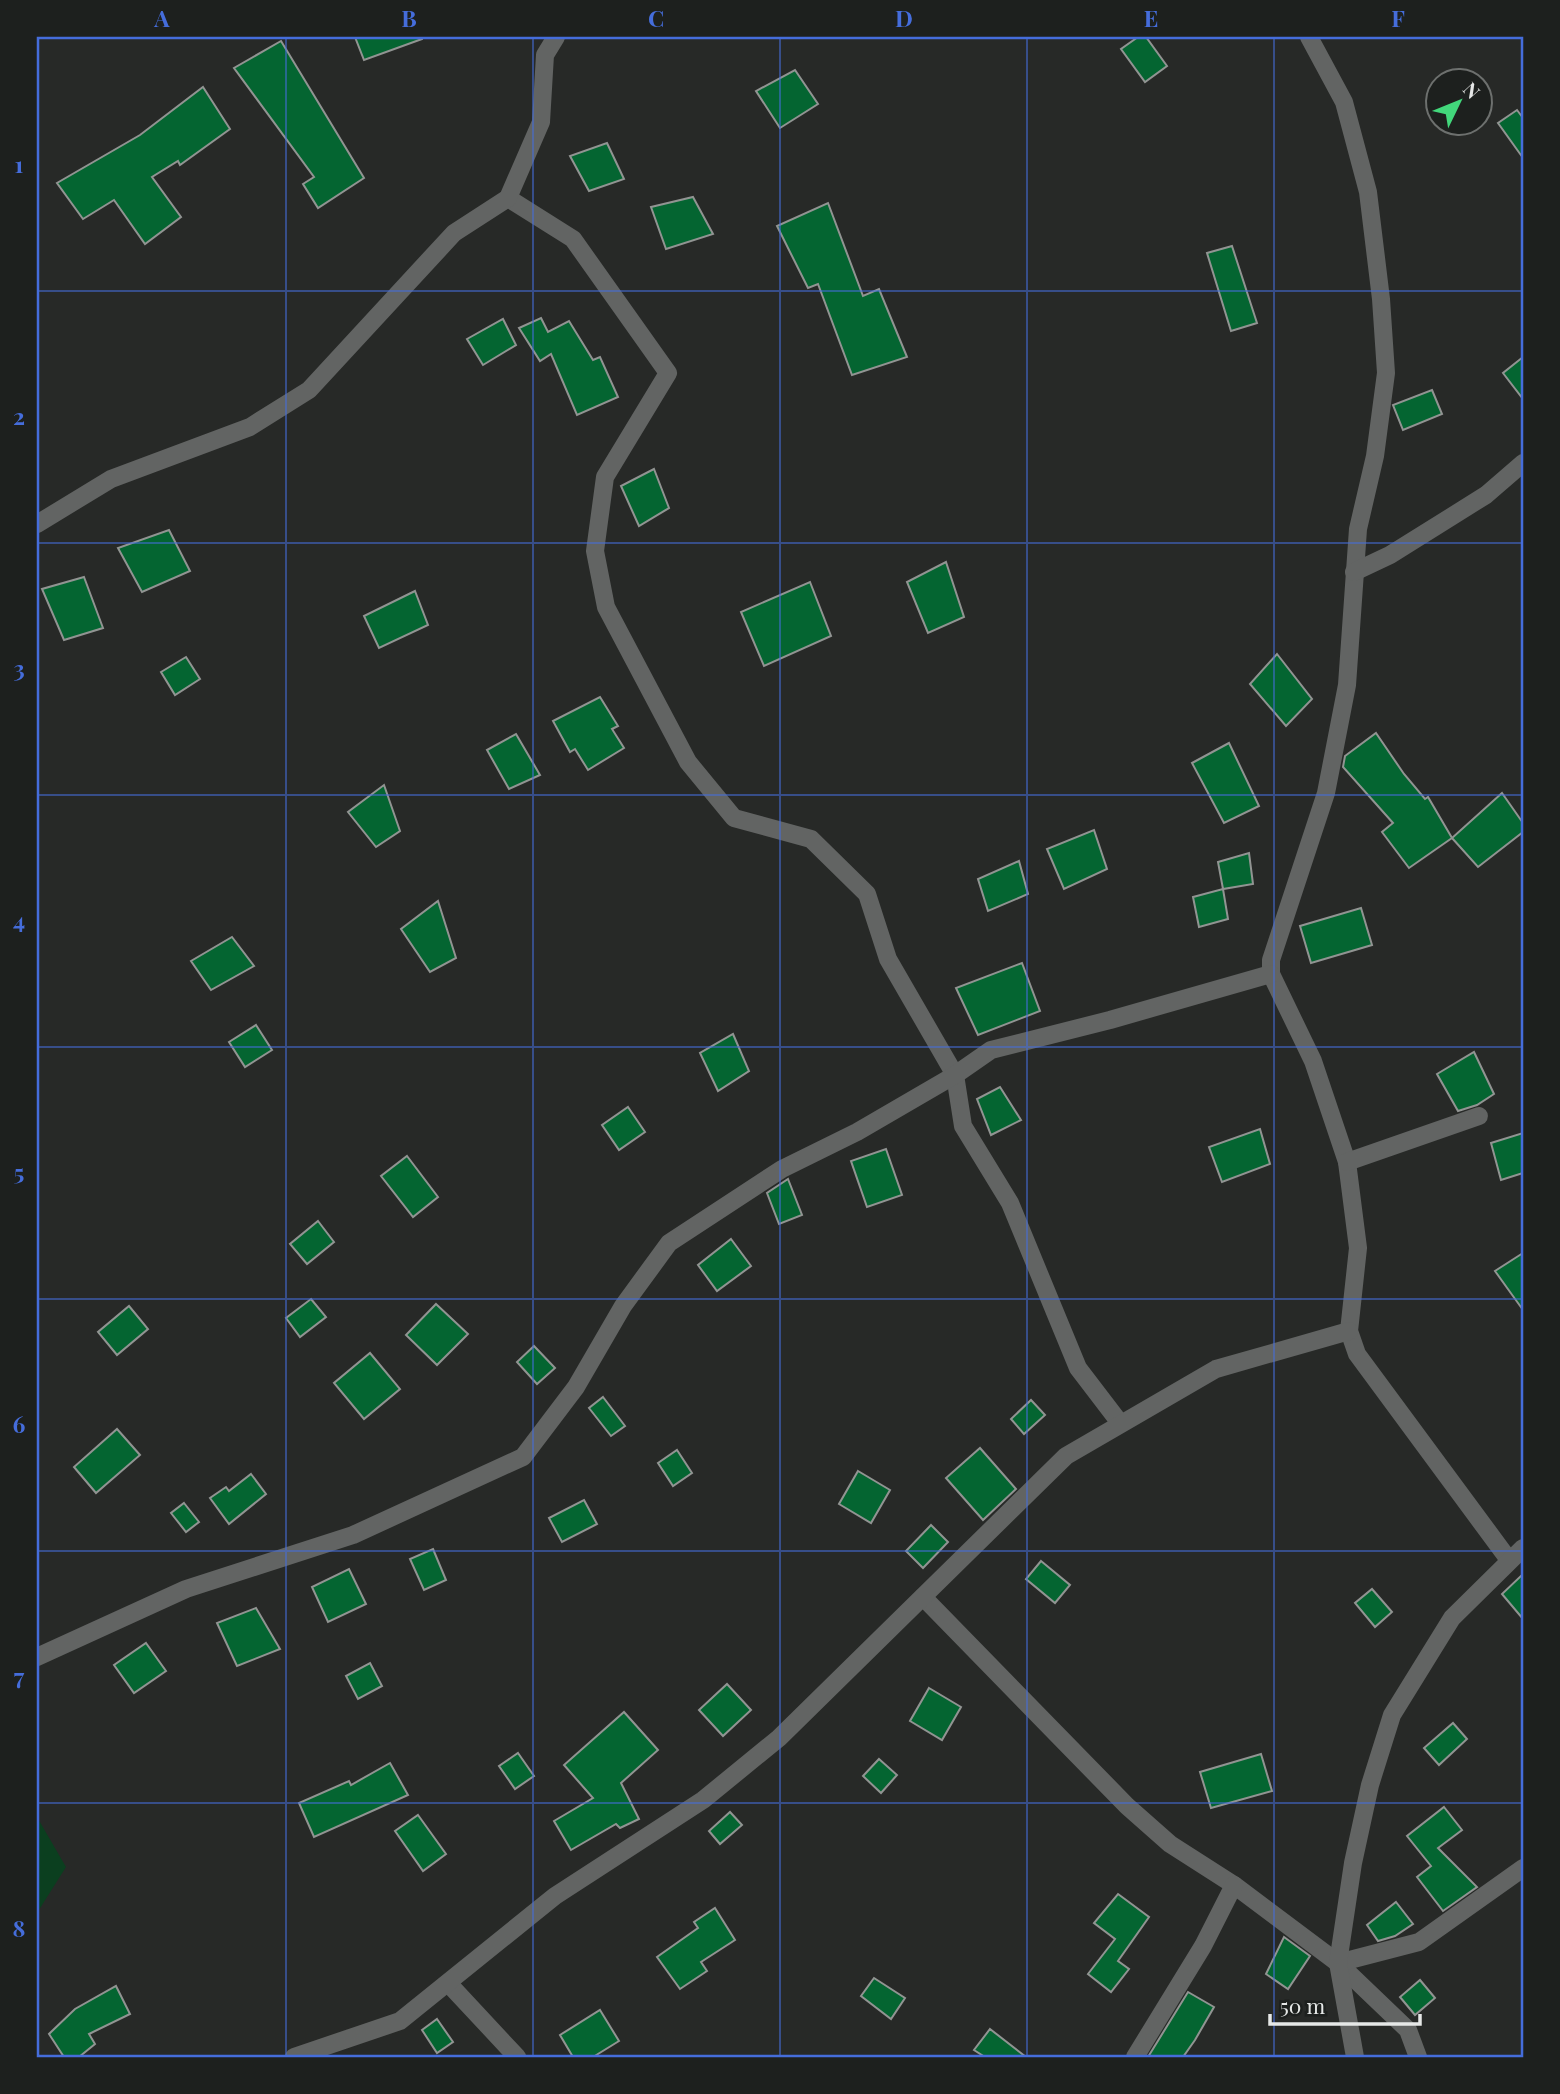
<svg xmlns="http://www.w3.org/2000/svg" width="1560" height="2094" font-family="'Playfair Display',serif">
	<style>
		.green { fill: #0b3f1f }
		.building { fill: #046531; stroke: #919492; stroke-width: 2 }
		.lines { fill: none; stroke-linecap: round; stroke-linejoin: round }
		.minor { stroke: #626463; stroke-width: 18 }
		.tertiary { stroke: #626463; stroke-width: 18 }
		.grid { fill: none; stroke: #456ddb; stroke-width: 2; stroke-opacity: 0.55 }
		.neatline { fill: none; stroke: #456ddb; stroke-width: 2.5 }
		.grid-label { font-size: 23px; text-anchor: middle; font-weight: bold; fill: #456ddb }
	</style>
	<rect width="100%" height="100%" fill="#272927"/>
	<polygon class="green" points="37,1817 66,1867 37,1913"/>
	<g class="building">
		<polygon points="355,37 422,37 422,39 364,60"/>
		<polygon points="1138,37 1146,37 1167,66 1145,82 1121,49"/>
		<polygon points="281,41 364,178 318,208 303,184 314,177 234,68"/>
		<polygon points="795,70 818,104 780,128 756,91"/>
		<polygon points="203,87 230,129 180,165 178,161 152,177 181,217 145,244 114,200 83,219 57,183 140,135"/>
		<polygon points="1517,110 1523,118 1523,158 1498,123"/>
		<polygon points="607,143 624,179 589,191 570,156"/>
		<polygon points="693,197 713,234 666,249 651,207"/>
		<polygon points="828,203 863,296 879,289 907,357 852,375 818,284 808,288 777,226"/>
		<polygon points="1232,246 1257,323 1231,331 1207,253"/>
		<polygon points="541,318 548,332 569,321 593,360 600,357 618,397 577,415 551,354 540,361 519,328"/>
		<polygon points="503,319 516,345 483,365 467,339"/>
		<polygon points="1523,357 1523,399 1503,373"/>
		<polygon points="1432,390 1442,414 1403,430 1393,405"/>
		<polygon points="654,469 669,508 639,526 621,486"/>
		<polygon points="169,530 190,571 142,592 118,548"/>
		<polygon points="946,562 964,617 928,633 907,582"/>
		<polygon points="84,577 103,628 64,640 42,589"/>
		<polygon points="810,582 831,636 764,666 741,612"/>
		<polygon points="415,591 428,625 379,648 364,616"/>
		<polygon points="1277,654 1312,699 1286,726 1250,684"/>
		<polygon points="186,657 200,679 175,695 161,672"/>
		<polygon points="600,697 618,726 612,729 624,748 588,770 575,749 570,752 553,721"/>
		<polygon points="1376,733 1404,774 1425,799 1428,797 1452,838 1409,868 1382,832 1393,823 1343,767 1345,756"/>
		<polygon points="516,734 540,775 509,789 487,750"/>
		<polygon points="1229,743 1259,806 1224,823 1192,763"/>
		<polygon points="384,785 400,831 376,847 348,812"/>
		<polygon points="1502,793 1523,823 1523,832 1478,867 1452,838"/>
		<polygon points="1094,830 1107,869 1064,889 1047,849"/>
		<polygon points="1249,853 1253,884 1223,889 1218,862"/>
		<polygon points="1019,861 1028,894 988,911 978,879"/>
		<polygon points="1223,889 1228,919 1199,927 1193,897"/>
		<polygon points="438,901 456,958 430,972 401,929"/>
		<polygon points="1361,908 1372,945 1311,963 1300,926"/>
		<polygon points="232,937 254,966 211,990 191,961"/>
		<polygon points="1022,963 1040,1011 978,1035 956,988"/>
		<polygon points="256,1025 272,1050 245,1067 229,1042"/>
		<polygon points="733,1034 749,1071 718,1091 700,1053"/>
		<polygon points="1474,1052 1494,1094 1477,1105 1458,1111 1437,1074"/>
		<polygon points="1000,1087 1021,1120 991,1135 977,1099"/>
		<polygon points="628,1107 645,1132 619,1150 602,1125"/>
		<polygon points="1260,1129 1270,1164 1222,1182 1209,1147"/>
		<polygon points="1523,1133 1523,1173 1501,1180 1491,1143"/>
		<polygon points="886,1149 902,1195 867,1207 851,1161"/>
		<polygon points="407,1156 438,1197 413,1217 381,1176"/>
		<polygon points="788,1179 802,1215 779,1224 767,1193"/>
		<polygon points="318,1221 334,1242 307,1264 290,1244"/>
		<polygon points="731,1239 751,1266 717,1291 698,1265"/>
		<polygon points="1523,1253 1523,1310 1495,1271"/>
		<polygon points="311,1299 326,1317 300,1337 286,1318"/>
		<polygon points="436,1304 468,1334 437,1365 406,1335"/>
		<polygon points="129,1306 148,1329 117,1355 98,1332"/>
		<polygon points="534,1346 555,1368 537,1384 517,1362"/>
		<polygon points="370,1353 400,1389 364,1419 334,1383"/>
		<polygon points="603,1397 625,1426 611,1436 589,1408"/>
		<polygon points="1031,1400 1045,1415 1024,1434 1011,1419"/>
		<polygon points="117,1429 140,1455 96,1493 74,1467"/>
		<polygon points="980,1448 1016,1489 983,1520 946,1478"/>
		<polygon points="677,1450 692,1473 673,1486 658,1463"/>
		<polygon points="858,1471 890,1490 871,1523 839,1504"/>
		<polygon points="251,1474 266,1494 229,1524 210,1498 226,1487 229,1491"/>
		<polygon points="584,1500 597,1524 562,1542 549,1518"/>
		<polygon points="184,1503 199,1522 186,1532 171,1513"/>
		<polygon points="931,1525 948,1542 923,1568 906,1551"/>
		<polygon points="433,1549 446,1580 424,1590 410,1559"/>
		<polygon points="1041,1561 1070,1585 1055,1603 1026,1579"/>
		<polygon points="349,1569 366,1604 328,1622 312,1587"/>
		<polygon points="1523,1574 1523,1619 1502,1594"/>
		<polygon points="1372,1589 1392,1612 1375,1627 1355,1603"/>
		<polygon points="256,1608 280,1649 237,1666 217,1623"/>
		<polygon points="146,1643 166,1671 134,1693 114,1665"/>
		<polygon points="370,1663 382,1686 358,1699 346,1676"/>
		<polygon points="727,1684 751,1710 723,1736 699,1710"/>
		<polygon points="929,1688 961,1707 942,1740 910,1721"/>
		<polygon points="624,1712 658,1750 621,1783 639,1819 620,1828 616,1824 571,1850 554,1821 593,1798 564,1765"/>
		<polygon points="1453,1723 1467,1739 1439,1765 1424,1748"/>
		<polygon points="518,1753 534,1776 515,1789 499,1766"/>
		<polygon points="1261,1754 1272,1791 1211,1808 1200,1772"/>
		<polygon points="879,1759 897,1775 881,1793 863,1776"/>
		<polygon points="390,1763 408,1795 314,1837 299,1803 349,1781 351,1785"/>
		<polygon points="1444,1807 1462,1830 1438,1848 1477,1887 1443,1911 1417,1877 1431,1866 1407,1836"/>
		<polygon points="730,1812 742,1825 720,1844 709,1831"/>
		<polygon points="418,1815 446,1854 423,1871 395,1831"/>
		<polygon points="1118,1894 1149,1917 1118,1961 1129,1969 1111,1992 1088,1974 1115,1939 1094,1923"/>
		<polygon points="1396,1902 1413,1924 1395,1936 1378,1941 1367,1925"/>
		<polygon points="715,1908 735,1940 701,1962 707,1971 680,1989 657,1957 698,1928 694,1922"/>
		<polygon points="1284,1937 1310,1956 1288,1989 1266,1974"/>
		<polygon points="874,1978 905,1998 891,2019 861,1996"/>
		<polygon points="1420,1980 1435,1998 1415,2015 1400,1997"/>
		<polygon points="116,1986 130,2014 89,2034 95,2044 79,2057 64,2057 49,2034 75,2009"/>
		<polygon points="1188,1992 1214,2007 1195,2040 1183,2057 1148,2057"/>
		<polygon points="600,2010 619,2041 593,2057 573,2057 560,2035"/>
		<polygon points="437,2019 453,2042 437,2053 422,2030"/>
		<polygon points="990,2029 1026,2057 985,2057 974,2050"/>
	</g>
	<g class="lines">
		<g class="minor">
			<polyline points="1309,37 1344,102 1368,192 1381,299 1386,373 1375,456 1358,529 1347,685 1326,793 1271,960 1271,974 1313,1061 1347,1162 1358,1248 1349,1331 1357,1354 1509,1560"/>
			<polyline points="508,198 573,239 668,373 605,477 595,551 606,607 688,762 734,818 811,839 867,894 888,959 955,1075 963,1126 1010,1203 1078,1368 1120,1423"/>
			<polyline points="37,524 111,479 250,427 309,390 454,233 508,198 541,122 545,55 556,37"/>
			<polyline points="1354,572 1390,555 1486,495 1523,463"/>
			<polyline points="1347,1162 1479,1116"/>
			<polyline points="923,1597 1127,1806 1170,1844 1234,1885 1338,1963 1408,2030 1418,2057"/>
			<polyline points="37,1657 186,1589 353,1535 523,1457 576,1387 623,1306 669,1243 782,1169 857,1132 955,1075 991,1050 1110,1020 1271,974"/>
			<polyline points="1338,1963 1419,1942 1523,1868"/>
			<polyline points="448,1983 517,2057"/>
			<polyline points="294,2057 400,2021 555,1896 703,1800 779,1738 1066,1456 1216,1369 1349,1331"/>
			<polyline points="1135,2057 1203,1946 1234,1885"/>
		</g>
		<polyline class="tertiary" points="1355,2057 1338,1963 1353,1863 1370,1785 1392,1715 1452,1618 1523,1548"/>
	</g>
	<path class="grid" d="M286,37V2057M533,37V2057M780,37V2057M1027,37V2057M1274,37V2057M37,291H1523M37,543H1523M37,795H1523M37,1047H1523M37,1299H1523M37,1551H1523M37,1803H1523"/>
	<rect width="1560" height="2094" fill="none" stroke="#1d201e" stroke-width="77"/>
	<g transform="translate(1459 102) rotate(47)"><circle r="33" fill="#1d201e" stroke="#6d706e" stroke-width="2"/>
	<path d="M0-5L12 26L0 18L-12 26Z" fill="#42d77b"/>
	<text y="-10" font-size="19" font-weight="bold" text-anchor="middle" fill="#e6e8e7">N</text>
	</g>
	<path d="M1270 2014v10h150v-10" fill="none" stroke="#e6e8e7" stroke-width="3.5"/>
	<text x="1280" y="2014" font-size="21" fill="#e6e8e7" stroke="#1d201e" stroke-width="5" paint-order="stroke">50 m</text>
	<rect x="38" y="38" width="1484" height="2018" class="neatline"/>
	<g class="grid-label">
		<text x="162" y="27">A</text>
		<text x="409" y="27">B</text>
		<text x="656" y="27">C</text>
		<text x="904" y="27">D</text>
		<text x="1151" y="27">E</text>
		<text x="1398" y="27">F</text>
		<text x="19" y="173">1</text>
		<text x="19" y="425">2</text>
		<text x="19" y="677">3</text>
		<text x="19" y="929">4</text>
		<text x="19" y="1181">5</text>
		<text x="19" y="1433">6</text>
		<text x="19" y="1685">7</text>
		<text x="19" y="1937">8</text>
	</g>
</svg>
